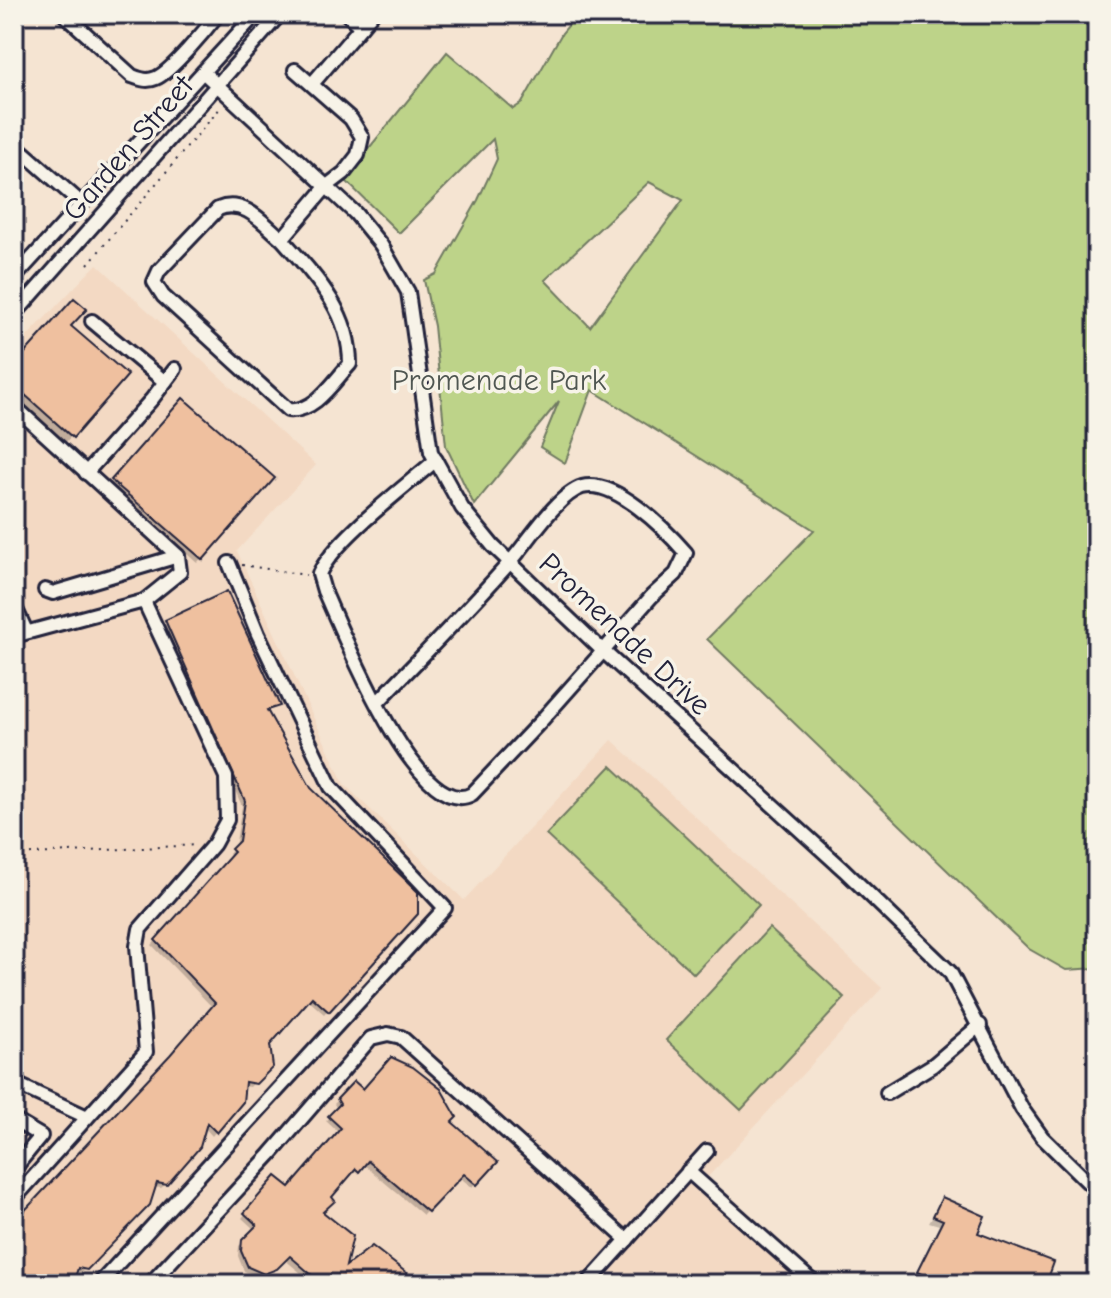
<svg xmlns="http://www.w3.org/2000/svg" width="1111" height="1298" font-family="'Comic Neue',sans-serif">
	<style>
		.built { fill: #f3d9c3 }
		.green { fill: #bdd389; stroke: #707a62; stroke-width: 2; fill-rule: evenodd }
		.shadow { fill: #0003 }
		.building { fill: #efc09f; stroke: #22223b; stroke-width: 2 }
		.lines { fill: none; stroke-linecap: round; stroke-linejoin: round }
		.minor-casing { stroke: #22223b; stroke-width: 18 }
		.path { stroke: #22223b; stroke-width: 2; stroke-dasharray: 2 6; stroke-linecap: butt }
		.minor { stroke: #f7f3e8; stroke-width: 12 }
		.labels { text-anchor: middle; stroke-width: 7; stroke-linejoin: round; paint-order: stroke }
		.street-label { font-size: 30px; fill: #22223b; stroke: #f7f3e8 }
		.park-label { font-size: 30px; fill: #505752; stroke: #f7f3e8 }
	</style>
	<rect width="100%" height="100%" fill="#f5e4d2"/>
	<filter id="ink" filterUnits="userSpaceOnUse"><feTurbulence type="fractalNoise" baseFrequency=".0125" numOctaves="2"/><feDisplacementMap in="SourceGraphic" scale="16" xChannelSelector="R" yChannelSelector="G"/><feConvolveMatrix kernelMatrix="1 2 1 2 8 2 1 2 1" color-interpolation-filters="sRGB"/></filter>
	<g filter="url(#ink)">
		<polygon class="built" points="97,264 316,465 237,551 344,784 464,900 612,740 882,988 707,1178 823,1284 14,1284 14,350"/>
		<g class="green">
			<path d="M578,14H1097V968L1066,970L1029,949L707,639L814,530L592,390L565,463L540,447L559,401L474,505L446,446L434,326L424,280L436,274L478,200L497,159L493,139L399,233L344,179L447,52L513,109L522,103L562,33ZM649,182L683,200L590,327L545,280Z"/>
			<polygon points="611,766 759,905 694,974 546,835"/>
			<polygon points="769,928 845,998 741,1110 666,1040"/>
		</g>
		<g class="shadow">
			<polygon points="68,326 125,375 66,442 14,396 14,367"/>
			<polygon points="184,400 272,479 197,563 109,484"/>
			<polygon points="226,593 277,706 266,712 310,789 416,913 324,1014 307,999 268,1044 270,1066 250,1087 243,1086 241,1102 212,1136 204,1127 166,1184 161,1188 154,1187 148,1204 81,1273 74,1272 71,1284 14,1284 14,1225 213,1008 152,945 232,857 229,854 235,847 242,806 162,626"/>
			<polygon points="354,1084 363,1092 449,1122 495,1162 472,1187 459,1177 423,1215 363,1164 354,1174 352,1171 329,1197 320,1212 343,1271 418,1284 314,1284 284,1259 271,1272 259,1277 244,1271 238,1256 239,1246 255,1230 242,1218 276,1179 290,1190 339,1133 326,1121 338,1110 334,1104"/>
			<polygon points="943,1199 976,1234 1044,1284 927,1284 913,1278 939,1225 929,1222"/>
			<polygon points="731,1277 737,1282 742,1278 749,1284 725,1284"/>
		</g>
		<g class="building">
			<polygon points="74,298 87,309 71,326 128,375 73,438 14,385 14,365"/>
			<polygon points="183,398 275,478 203,560 111,480"/>
			<polygon points="227,591 280,706 267,710 311,788 418,892 418,914 329,1012 312,997 270,1045 273,1067 256,1084 245,1082 243,1102 217,1133 207,1123 200,1147 167,1185 157,1183 150,1205 87,1270 78,1268 73,1284 14,1284 14,1222 170,1055 215,1003 155,940 234,852 231,849 239,841 245,801 165,620"/>
			<polygon points="391,1057 413,1067 441,1089 457,1117 452,1122 498,1162 477,1185 464,1174 428,1212 368,1161 359,1172 356,1169 332,1197 335,1201 323,1212 353,1236 346,1266 372,1246 421,1284 322,1284 290,1256 277,1269 264,1274 248,1267 241,1251 242,1240 257,1225 244,1213 276,1176 290,1187 341,1128 328,1116 340,1104 337,1099 354,1081 363,1089"/>
			<polygon points="942,1197 985,1216 978,1233 1054,1262 1046,1284 944,1284 917,1272 943,1220 933,1216"/>
		</g>
		<g class="lines">
			<defs>
				<g id="minor">
					<path d="M64,14L132,76C140,79 147,82 156,78C171,72 207,28 218,14"/>
					<polyline points="347,14 361,27"/>
					<polyline points="203,72 355,213 381,245 408,292 431,452 462,508 493,546 603,651 844,870 950,972 1022,1109 1042,1137 1097,1191"/>
					<polyline points="312,84 372,14"/>
					<polyline points="14,144 81,203"/>
					<path d="M282,239C315,276 350,311 350,364C333,382 315,413 288,410L163,296L154,282L159,271L218,209C244,198 263,223 282,239L327,186L344,173L358,155L362,137L351,119L295,70"/>
					<polyline points="14,278 256,14"/>
					<polyline points="14,315 280,14"/>
					<polyline points="92,321 165,382"/>
					<polyline points="14,406 178,556 180,572 144,601"/>
					<polyline points="86,473 152,399 175,369"/>
					<polyline points="45,590 53,593 178,556"/>
					<polyline points="14,605 26,631"/>
					<polyline points="14,636 144,601 226,777 227,820 214,844 140,929 137,946 146,1052 14,1199"/>
					<path d="M377,703C422,656 468,610 511,561C528,542 557,495 582,487C615,478 666,530 686,553L676,574L652,596L541,721L472,794C418,824 341,628 324,591L319,574C334,540 405,487 436,460"/>
					<polyline points="14,1083 87,1117"/>
					<polyline points="887,1093 933,1065 980,1025"/>
					<polyline points="14,1120 41,1136 18,1164"/>
					<polyline points="688,1171 815,1284"/>
					<polyline points="99,1284 445,908 331,787 258,634 229,563"/>
					<polyline points="150,1284 270,1155 371,1038 388,1034 401,1037 627,1240"/>
					<polyline points="587,1284 707,1151"/>
				</g>
			</defs>
			<use href="#minor" class="minor-casing"/>
			<g class="path">
				<polyline points="88,264 222,106"/>
				<polyline points="242,565 306,575"/>
				<polyline points="14,855 197,845"/>
			</g>
			<use href="#minor" class="minor"/>
		</g>
	</g>
	<g class="labels">
		<g class="street-label">
			<text transform="translate(128 148) rotate(-49)" y="10">Garden Street</text>
			<text transform="translate(625 634) rotate(43)" y="10">Promenade Drive</text>
		</g>
		<g class="park-label">
			<text x="499" y="390">Promenade Park</text>
		</g>
	</g>
	<rect width="1111" height="1298" fill="none" stroke="#f7f3e8" stroke-width="48"/>
	<rect x="24" y="24" width="1063" height="1250" fill="none" stroke="#22223b" stroke-width="3" filter="url(#ink)"/>
</svg>
